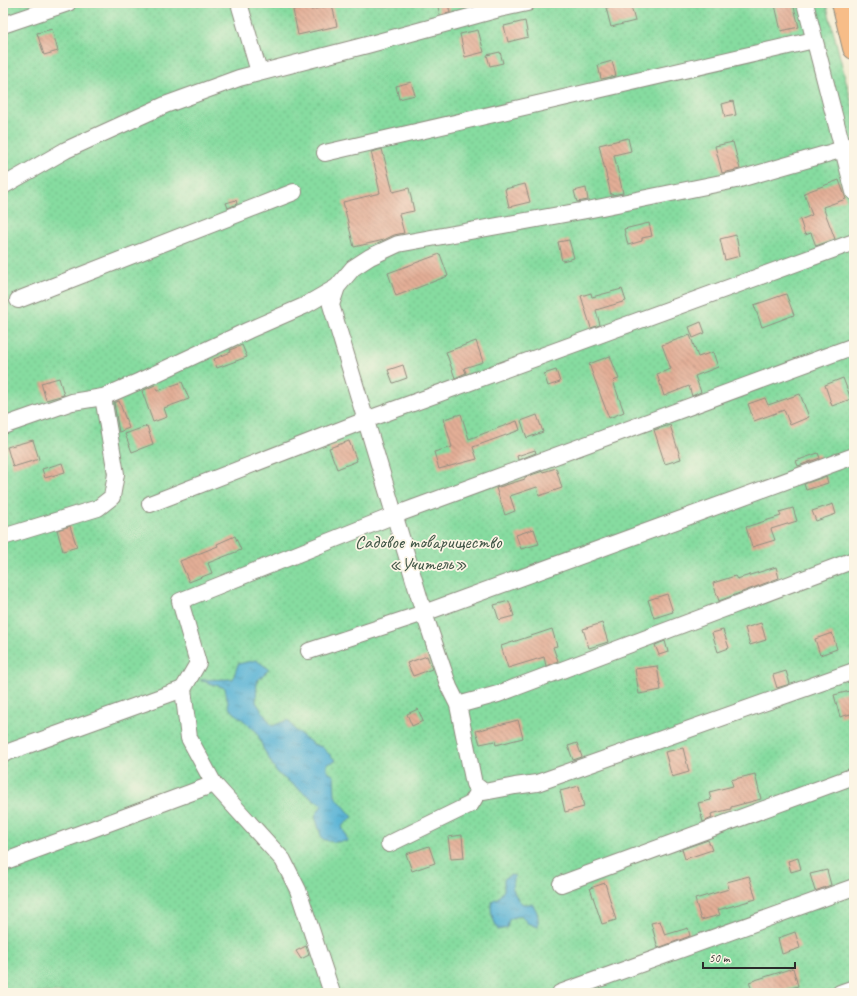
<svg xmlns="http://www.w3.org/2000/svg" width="857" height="996" font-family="Caveat,sans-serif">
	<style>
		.green { fill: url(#green-dots); stroke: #588466 }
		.water { fill: url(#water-ripples); stroke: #416e80 }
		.building { fill: url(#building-back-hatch) }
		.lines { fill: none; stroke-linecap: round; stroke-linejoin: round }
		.minor-casing { stroke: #8f8c7f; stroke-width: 18 }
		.highway-casing { stroke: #8f8c7f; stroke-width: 24 }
		.minor { stroke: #fff; stroke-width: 16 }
		.highway { stroke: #f7bd88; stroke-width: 22 }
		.labels { text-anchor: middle; stroke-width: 3.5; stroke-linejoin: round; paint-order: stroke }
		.park-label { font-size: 19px; fill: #425748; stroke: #fcf5e5 }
	</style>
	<defs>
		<pattern id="green-dots" width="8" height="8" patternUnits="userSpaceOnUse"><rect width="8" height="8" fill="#86dca0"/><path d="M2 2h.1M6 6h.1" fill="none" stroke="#74bd8a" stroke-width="1.8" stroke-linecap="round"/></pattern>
		<pattern id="water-ripples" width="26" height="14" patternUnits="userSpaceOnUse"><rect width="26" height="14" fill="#57b2d5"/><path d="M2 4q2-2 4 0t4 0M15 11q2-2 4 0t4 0" fill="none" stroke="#4891ad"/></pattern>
		<pattern id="building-back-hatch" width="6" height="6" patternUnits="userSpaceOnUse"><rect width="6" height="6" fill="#e3ae96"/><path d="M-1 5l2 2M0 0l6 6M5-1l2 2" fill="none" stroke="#b88e7b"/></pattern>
	</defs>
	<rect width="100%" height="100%" fill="#fcf5e5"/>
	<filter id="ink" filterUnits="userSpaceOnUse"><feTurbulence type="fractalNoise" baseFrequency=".025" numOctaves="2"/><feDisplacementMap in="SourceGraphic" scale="8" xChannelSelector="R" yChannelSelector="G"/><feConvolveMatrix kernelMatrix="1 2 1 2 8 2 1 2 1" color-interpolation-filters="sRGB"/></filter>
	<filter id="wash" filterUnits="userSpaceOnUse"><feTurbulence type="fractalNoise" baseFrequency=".012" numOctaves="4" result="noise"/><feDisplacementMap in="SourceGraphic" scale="16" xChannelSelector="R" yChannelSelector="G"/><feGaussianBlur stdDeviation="0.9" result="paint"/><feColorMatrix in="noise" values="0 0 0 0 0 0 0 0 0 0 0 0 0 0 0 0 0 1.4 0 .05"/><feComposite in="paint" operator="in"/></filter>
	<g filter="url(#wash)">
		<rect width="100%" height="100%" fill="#f3ecd3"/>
		<polygon class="green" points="3,3 826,3 854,112 854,993 3,993"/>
		<g class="water">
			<polygon points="256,660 269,669 257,681 256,702 272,726 288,720 296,731 313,744 322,747 336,761 327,764 327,771 334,776 335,796 353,817 342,826 348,841 333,842 322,839 315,816 322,805 307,795 277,773 263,748 257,732 229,708 225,688 200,680 233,679 238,664"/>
			<path d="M510,875L515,876L512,887L518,900L523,904H532C538,911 539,918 538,927L527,923L521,915L509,919L507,928L498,930C494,921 489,911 492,901L499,897L504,890V879Z"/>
		</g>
		<g id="blocks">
			<g class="building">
				<polygon points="437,3 448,3 450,13 440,15"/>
				<polygon points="627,3 630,3 635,21 611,27 606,8"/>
				<polygon points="784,3 793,3 799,27 781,31 775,5"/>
				<polygon points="332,5 337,26 298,35 293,10 310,6 311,10"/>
				<polygon points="525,21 528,37 508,42 504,26"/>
				<polygon points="52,29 58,51 44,55 37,33"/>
				<polygon points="478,30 484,52 465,57 460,34"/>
				<polygon points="500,52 503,63 490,66 487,55"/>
				<polygon points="612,61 616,76 601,79 598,65"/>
				<polygon points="411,82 415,95 399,99 396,86"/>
				<polygon points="733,101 736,115 725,117 722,104"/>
				<polygon points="628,138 631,151 614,155 623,193 611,195 599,145"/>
				<polygon points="733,142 740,169 722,173 715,146"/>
				<polygon points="382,149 393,192 409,188 414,211 399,214 404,233 394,235 384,240 354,247 343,202 380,193 377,179 378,179 371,152"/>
				<polygon points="839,180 846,199 823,207 835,239 816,246 811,233 805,235 800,220 812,215 804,193"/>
				<polygon points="525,184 530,202 509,207 505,189"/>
				<polygon points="586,188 588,200 577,202 574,191"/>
				<polygon points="236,200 237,204 228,208 226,203"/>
				<polygon points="649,223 652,236 642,238 642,241 628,245 624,229"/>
				<polygon points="736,235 740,256 725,260 720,239"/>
				<polygon points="569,240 574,258 562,261 558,242"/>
				<polygon points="440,254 448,276 396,296 388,273"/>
				<polygon points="622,289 626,301 596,310 600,325 591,328 581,296 591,293 592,297"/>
				<polygon points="786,294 794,315 762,327 754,305"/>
				<polygon points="701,322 705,333 693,338 689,327"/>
				<polygon points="690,335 698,357 713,352 718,367 695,376 701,392 692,396 689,386 664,396 657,374 671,369 662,345"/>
				<polygon points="476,341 483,362 464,368 466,373 455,378 446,352"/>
				<polygon points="242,345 247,357 217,368 214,359 231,352 230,350"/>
				<polygon points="610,356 619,379 613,381 624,412 609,418 589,364"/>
				<polygon points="403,365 407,378 393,383 388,370"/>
				<polygon points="556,370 560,382 548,386 544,374"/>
				<polygon points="59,378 64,395 46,400 41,383"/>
				<polygon points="843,378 851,399 832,406 825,385"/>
				<polygon points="182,382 189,399 164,408 167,417 153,422 142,391 155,385 157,391"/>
				<polygon points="800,394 809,417 790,425 784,410 754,421 748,404 765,398 768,405"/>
				<polygon points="119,401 129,428 119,432 114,403"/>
				<polygon points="461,414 469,439 517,421 520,430 473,447 477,459 439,469 434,452 452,447 444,419"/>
				<polygon points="537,415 543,432 527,438 521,421"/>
				<polygon points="670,425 681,459 665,464 654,430"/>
				<polygon points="147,426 153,444 132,452 125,434"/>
				<polygon points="33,440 39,459 13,467 7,447"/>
				<polygon points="349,441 357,461 337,469 329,448"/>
				<polygon points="535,450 536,453 518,460 517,456"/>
				<polygon points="818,453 820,458 798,466 796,461"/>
				<polygon points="62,463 65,472 45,478 42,469"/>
				<polygon points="556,468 562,488 539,496 537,487 510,496 515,511 505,515 496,488 525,479 525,477 543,471 543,472"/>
				<polygon points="826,476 828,483 806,490 804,484"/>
				<polygon points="833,504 836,514 816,521 812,511"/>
				<polygon points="793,508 797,521 771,529 775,540 752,547 746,527 781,516 779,512"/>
				<polygon points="70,526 77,547 63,551 57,530"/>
				<polygon points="534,529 539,544 521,549 516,535"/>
				<polygon points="235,536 241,550 208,563 212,573 189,582 180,561 218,546 217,544"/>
				<polygon points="776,567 779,578 719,601 713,583 735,576 737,579"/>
				<polygon points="667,594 673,612 654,618 648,600"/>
				<polygon points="509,601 514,616 499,620 494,605"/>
				<polygon points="602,623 608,642 589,648 583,629"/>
				<polygon points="761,623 766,640 750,645 745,628"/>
				<polygon points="552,629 557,646 553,647 558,661 546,666 544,657 508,668 501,646"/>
				<polygon points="723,630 729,648 718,652 712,633"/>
				<polygon points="832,633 837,649 820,655 815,639"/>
				<polygon points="665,641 668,652 659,655 655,645"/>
				<polygon points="427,656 432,669 413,676 407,663"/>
				<polygon points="657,666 661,690 639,694 635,669"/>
				<polygon points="786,671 790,684 777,688 773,675"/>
				<polygon points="854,690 854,713 840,717 834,695"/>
				<polygon points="418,709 423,721 412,726 407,714"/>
				<polygon points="518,720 523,738 496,745 495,741 480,744 476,731"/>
				<polygon points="577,743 582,757 573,760 568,746"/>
				<polygon points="683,748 689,772 672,777 665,752"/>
				<polygon points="755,774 761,799 731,807 731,809 711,814 712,818 703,822 698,803 711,800 709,792 733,786 731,780"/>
				<polygon points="579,786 584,807 565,812 560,791"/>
				<polygon points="462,835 464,858 451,859 448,837"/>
				<polygon points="708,840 712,850 685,859 682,849"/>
				<polygon points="429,846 435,863 412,871 406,854"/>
				<polygon points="798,858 801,869 791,872 788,861"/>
				<polygon points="827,870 831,885 815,891 810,874"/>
				<polygon points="749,876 756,899 718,910 720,915 701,920 695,899 729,889 727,882"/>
				<polygon points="605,883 616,920 602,924 590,888"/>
				<polygon points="660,921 665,935 688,928 690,936 658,948 651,923"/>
				<polygon points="795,932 800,948 782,954 778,938"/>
				<polygon points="306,946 309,955 301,959 296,951"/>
				<polygon points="793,968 798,986 776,993 753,993 749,982"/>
			</g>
		</g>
	</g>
	<g filter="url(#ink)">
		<use href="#blocks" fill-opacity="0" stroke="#8f8c7f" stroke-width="1"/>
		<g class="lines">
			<defs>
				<g id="minor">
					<polyline points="239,3 259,72"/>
					<polyline points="805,3 854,192"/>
					<polyline points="3,25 68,3"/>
					<polyline points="854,146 736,180 592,209 398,244 370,257 353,268 337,287 331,305 424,613 449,687 458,705 474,784 484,792 515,786 537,783 854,671"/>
					<polyline points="325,153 814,40"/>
					<polyline points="3,186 66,150 165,105 239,78 367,45 499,9 527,3"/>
					<polyline points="18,300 294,192"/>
					<polyline points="3,426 72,402 103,397 140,381 249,330 304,306 337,287"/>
					<polyline points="150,504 366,420 854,242"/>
					<polyline points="3,537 98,508 112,497 116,474 103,397"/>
					<polyline points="309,651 424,613 854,456"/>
					<polyline points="458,705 498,694 854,560"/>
					<polyline points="3,754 183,689"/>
					<polyline points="389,844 471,804 480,789"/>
					<polyline points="3,862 214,784"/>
					<polyline points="561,884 854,776"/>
					<polyline points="332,993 298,890 283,860 214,784 189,738 183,689 198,663 180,601 395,515 854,346"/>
					<polyline points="560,993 854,887"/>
					<polyline points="840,993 854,988"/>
				</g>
				<polyline id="highway" points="843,3 854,48"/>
			</defs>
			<use href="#minor" class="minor-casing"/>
			<use href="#highway" class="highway-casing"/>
			<use href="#minor" class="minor"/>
			<use href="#highway" class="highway"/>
		</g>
	</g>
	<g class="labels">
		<g class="park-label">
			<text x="428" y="548">Садовое товарищество<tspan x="428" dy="22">«Учитель»</tspan></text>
		</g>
	</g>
	<rect width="857" height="996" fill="none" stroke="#fcf5e5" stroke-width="16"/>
	<path d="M703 962v6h92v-6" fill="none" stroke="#2b2b2b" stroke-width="2"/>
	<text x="709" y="962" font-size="12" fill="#2b2b2b" stroke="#fcf5e5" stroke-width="3" paint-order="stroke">50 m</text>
</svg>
